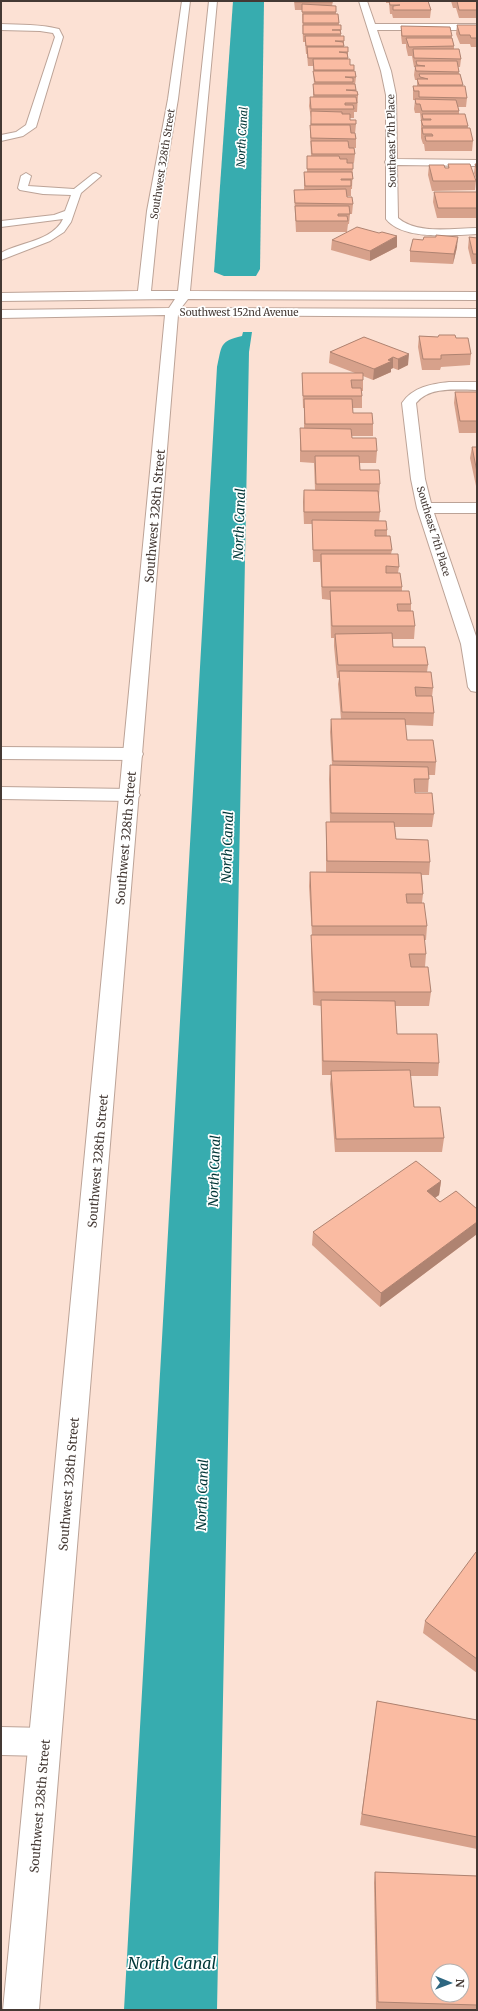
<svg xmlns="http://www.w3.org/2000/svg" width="478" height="2011" font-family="Merriweather,serif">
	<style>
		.water { fill: #37acaf }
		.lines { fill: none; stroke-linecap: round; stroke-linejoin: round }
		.service-casing { stroke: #bca397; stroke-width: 2 }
		.minor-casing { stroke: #bca397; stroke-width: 2 }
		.tertiary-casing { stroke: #bca397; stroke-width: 2 }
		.service { fill: #fff; fill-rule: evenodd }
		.minor { fill: #fff; fill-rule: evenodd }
		.tertiary { fill: #fff; fill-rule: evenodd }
		.wall { fill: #d7a18b }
		.shaded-wall { fill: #af8371 }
		.building { fill: #fabba2; stroke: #af8371; fill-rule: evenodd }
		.labels { text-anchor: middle; stroke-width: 3.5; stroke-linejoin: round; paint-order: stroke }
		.far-street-label { font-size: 10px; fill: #443934; stroke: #fff }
		.far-water-label { font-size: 11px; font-style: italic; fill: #003637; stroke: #fff }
		.street-label { font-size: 12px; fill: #443934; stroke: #fff }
		.water-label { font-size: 13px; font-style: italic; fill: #003637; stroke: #fff }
		.near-water-label { font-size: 16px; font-style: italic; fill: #003637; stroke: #fff }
	</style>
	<rect width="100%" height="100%" fill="#fce1d4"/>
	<g class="water">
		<polygon points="233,1 264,1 260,269 256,276 224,276 214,272"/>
		<path d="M243,332H252L249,352L217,2010H124L217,367C222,346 219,341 242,336Z"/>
	</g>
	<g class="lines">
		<defs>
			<g id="service">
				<path d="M26,173L31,176L28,186L74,189L93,174L96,173L101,176L81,193L71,222L64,232L50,241L1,260V253C20,242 53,241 63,219L1,227V221L54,215L65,211L71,195L43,194L20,190L18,188L21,176Z"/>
				<polygon points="1,1727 46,1728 56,1732 60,1742 56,1752 46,1756 1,1755"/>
			</g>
			<g id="minor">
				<path d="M359,1H367L375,24H477V30H377L391,71L396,95L397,159L477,160V166L397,165L398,218C418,235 453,228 477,228V234C453,235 403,241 386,219V164L385,162L386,160V95L381,71Z"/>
				<path d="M1,24C21,25 40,24 59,29L63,37L36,127L23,136L1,141V135L16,132L26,125L55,37L53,33L40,31L1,30Z"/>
				<path d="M449,382H477V390C457,390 430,386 416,403L425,479L431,503H477V513H434L477,639V692L471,691L468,687L461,644L417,508L411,479L402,403C413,387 431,384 449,382Z"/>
				<polygon points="1,747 134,748 141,750 143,754 141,758 134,760 1,759"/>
				<polygon points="1,787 130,789 137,791 140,795 137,799 130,801 1,799"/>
			</g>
			<polygon id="tertiary" points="182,1 190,1 178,99 159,211 151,291 178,291 209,1 217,1 190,291 477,292 477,300 188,299 181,308 477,309 477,317 178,315 39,2010 3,2010 165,315 1,318 1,310 169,308 175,299 1,301 1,293 138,291 147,211 168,99"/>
		</defs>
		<use href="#service" class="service-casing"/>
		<use href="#minor" class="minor-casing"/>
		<use href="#tertiary" class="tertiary-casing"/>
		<use href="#service" class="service"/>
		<use href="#minor" class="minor"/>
		<use href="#tertiary" class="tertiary"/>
	</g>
	<g class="wall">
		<polygon points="294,1 333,1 332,6 336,6 336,14 338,14 339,25 341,30 341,36 344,41 344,47 348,52 348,59 350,65 354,65 354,71 356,77 355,86 356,91 358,95 357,112 354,112 354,118 350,118 350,120 356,124 355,134 356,139 356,148 354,148 355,154 354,163 353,163 352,189 351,189 351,196 347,196 353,204 352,214 350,214 349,224 348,224 347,232 296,232 295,214 294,190 304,190 304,172 307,172 307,156 311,156 310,134 311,118 309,106 310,97 313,97 313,93 314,84 313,66 308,66 307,54 306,54 305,42 303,42 302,10 295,10"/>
		<polygon points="386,1 428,1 431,10 430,18 393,18 392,14 390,14 389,3 386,3"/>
		<polygon points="451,1 477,1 477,18 459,18 456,8 453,8"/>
		<polygon points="457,25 477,25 477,47 471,47 470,44 460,44 456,34"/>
		<polygon points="401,26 452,36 452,38 454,46 454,49 461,59 460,67 458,67 459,74 467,98 466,107 458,107 459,111 459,114 468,126 468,128 473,141 472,151 425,151 424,144 423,144 421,138 421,121 420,113 415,113 414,109 415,100 413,100 413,86 417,86 417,80 415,80 414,75 415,67 414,67 412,56 408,56 406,47 406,44 402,44 401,35"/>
		<polygon points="448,164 476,181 475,190 432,191 428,175 429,165 445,168 448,168"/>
		<polygon points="475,164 477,164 477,182 474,173"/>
		<polygon points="434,192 477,192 477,218 437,218 433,202"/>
		<polygon points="469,237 477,238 477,264 472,264 468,248"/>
		<polygon points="332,240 397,247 370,261 331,250"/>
		<polygon points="457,247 453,264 410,262 410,251"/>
		<polygon points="477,333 477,350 476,344"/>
		<polygon points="419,336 456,338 471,354 470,365 441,367 440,370 422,370 418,347"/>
		<polygon points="364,337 408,365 398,370 393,368 391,369 391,372 373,380 363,376 363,391 361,391 362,396 362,408 353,408 353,413 373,424 373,436 352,436 352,438 377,451 376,463 359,463 360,470 380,484 379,496 378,496 380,512 379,521 387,530 387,536 392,550 391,554 399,567 398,573 402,587 402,591 411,604 411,611 415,626 414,639 392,639 393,647 428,665 427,672 433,688 432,697 434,713 433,726 405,725 407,740 436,762 435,775 429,775 428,792 415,792 415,793 434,814 432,827 395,827 396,839 430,862 429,875 422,875 423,894 422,903 427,926 426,940 424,940 426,954 425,967 431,992 429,1006 395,1006 397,1034 439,1063 438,1076 410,1076 414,1107 444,1138 442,1152 335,1152 330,1084 331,1075 322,1075 321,1014 321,1006 313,1005 311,949 312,935 309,886 310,872 326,873 326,822 330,822 329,779 330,765 332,765 330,732 331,719 341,719 338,684 339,678 337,678 334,646 334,638 331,638 330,600 322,599 320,562 313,562 312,524 304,524 303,502 304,490 315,490 314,463 300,462 300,428 304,428 304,408 303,408 302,373 355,373 329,363 330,352"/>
		<polygon points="455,392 477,392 477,433 459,433 454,403"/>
		<polygon points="472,447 477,447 477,486 476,486 470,458"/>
		<polygon points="441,1181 439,1195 435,1198 440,1202 477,1209 477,1234 380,1307 312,1245 313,1232"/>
		<polygon points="477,1553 477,1673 423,1633 425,1621"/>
		<polygon points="377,1701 477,1720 477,1849 360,1825"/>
		<polygon points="375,1872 477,1876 477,2010 376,2010 374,1883"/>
	</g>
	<g class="shaded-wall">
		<polygon points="397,236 397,247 370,261 370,251"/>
		<polygon points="458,237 457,247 453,264 454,254"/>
		<polygon points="409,354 408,365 398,370 398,359"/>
		<polygon points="393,357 393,368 391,369 391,372 373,380 374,369 388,360"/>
		<polygon points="441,1181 439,1195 426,1204 427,1191"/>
		<polygon points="477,1222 477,1234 380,1307 381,1293"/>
	</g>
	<g class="building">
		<rect x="295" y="1" width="37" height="1"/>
		<polygon points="389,1 428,1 431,10 393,10 393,6 400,5 390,5"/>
		<polygon points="457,1 477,1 477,10 459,10"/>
		<polygon points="302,4 336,6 336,12 302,12"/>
		<polygon points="303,14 338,14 339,23 303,23"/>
		<polygon points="303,25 341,25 341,30 332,30 340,30 341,34 303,34"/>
		<polygon points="457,25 477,25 477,38 471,38 470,35 460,35"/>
		<polygon points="401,26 450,27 452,36 402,36"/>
		<polygon points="305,36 344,36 344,41 335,41 343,42 344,46 306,46"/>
		<polygon points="406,38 452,38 454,46 409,47"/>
		<polygon points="307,47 348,47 348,52 339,52 347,53 348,58 308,58"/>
		<polygon points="413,49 459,49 461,59 414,58"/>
		<polygon points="313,59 350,59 350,65 354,65 354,70 314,70"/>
		<polygon points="416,61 457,61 459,72 416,71 415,66 425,66 417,65"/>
		<polygon points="313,71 355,71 356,77 345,77 353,78 353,82 315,82"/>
		<polygon points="419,74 460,74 463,85 419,85 417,79 428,79 420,77"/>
		<polygon points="313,84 355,84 356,90 346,90 357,91 358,95 314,95"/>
		<polygon points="413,86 465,86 467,98 419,97 419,91 414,91"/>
		<polygon points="310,97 356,97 357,103 345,103 345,105 353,105 354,109 311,109"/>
		<polygon points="415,99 456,100 459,111 422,111 420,104 416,104"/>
		<polygon points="311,111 342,112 342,114 350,114 350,120 356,120 356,124 311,124"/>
		<polygon points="422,114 465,114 468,126 423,126 421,120 431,120 431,119 423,119"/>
		<polygon points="310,125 350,125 351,133 355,133 356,139 311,138"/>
		<polygon points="422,128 470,128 473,141 426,141 425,136 433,136 432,134 423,134"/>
		<polygon points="311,141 348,141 349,148 354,148 355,154 312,154"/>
		<polygon points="307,156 339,156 340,159 347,159 347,163 353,163 353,169 307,169"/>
		<polygon points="448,164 470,164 476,181 433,181 429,165 444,165 445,168 449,168"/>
		<polygon points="475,164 477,164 477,170"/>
		<polygon points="304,172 352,172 353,179 341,179 341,180 351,180 351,186 305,186"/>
		<polygon points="346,189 347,197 352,197 353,204 295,203 294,190"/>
		<polygon points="434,192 477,192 477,208 438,208"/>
		<polygon points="295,206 349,206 350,214 338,214 338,216 347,216 348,221 296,221"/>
		<polygon points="357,227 379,233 382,232 397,236 370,251 332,240"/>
		<polygon points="436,235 458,237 454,254 410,251 413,239 423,240 424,237 436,237"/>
		<polygon points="469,237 477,238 477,254 473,254"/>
		<polygon points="439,335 455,335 456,338 468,338 471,354 441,355 441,359 423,359 419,336 438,337"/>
		<polygon points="364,337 409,354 398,359 393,357 388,360 392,361 374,369 330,352"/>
		<polygon points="302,373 363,373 363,380 351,380 352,388 361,388 362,396 303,396"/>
		<polygon points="455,392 477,392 477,421 460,421"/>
		<polygon points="304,399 352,399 353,413 372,413 373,424 305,424"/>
		<polygon points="300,428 351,429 352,438 376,438 377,451 301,451"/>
		<polygon points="472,447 477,447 477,472"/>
		<polygon points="315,456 359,456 360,470 379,470 380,484 316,484"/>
		<polygon points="304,490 378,491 380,512 304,512"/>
		<polygon points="312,520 386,521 387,530 375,530 375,536 390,536 392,550 313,550"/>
		<polygon points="321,554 398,554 399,567 386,566 386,573 400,573 402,587 322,587"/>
		<polygon points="330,591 409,591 411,604 397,604 398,611 413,611 415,626 332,626"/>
		<polygon points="392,633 393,647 425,647 428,665 338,665 335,634"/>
		<polygon points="339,671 431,672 433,688 415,687 416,696 432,696 434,713 342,712"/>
		<polygon points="331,719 405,719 407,740 433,740 436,762 333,761"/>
		<polygon points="330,765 428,767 429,779 414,779 415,793 432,793 434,814 331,813"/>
		<polygon points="326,822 394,822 396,839 428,840 430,862 327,861"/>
		<polygon points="310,872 421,873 423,894 406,894 407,903 424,903 427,926 312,926"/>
		<polygon points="311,935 424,935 426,954 409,954 411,967 428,967 431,992 314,992"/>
		<polygon points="321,1000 395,1001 397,1034 437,1034 439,1063 323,1061"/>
		<polygon points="410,1070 414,1107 440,1107 444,1138 336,1139 331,1071"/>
		<polygon points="416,1161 441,1181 427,1191 440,1202 456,1191 477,1209 477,1222 381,1293 313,1232"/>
		<polygon points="476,1552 477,1553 477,1659 425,1621"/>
		<polygon points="377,1701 477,1720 477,1837 362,1814"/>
		<path d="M375,1872L477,1876V2005L378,2002ZM438,1971H462V1995H438Z"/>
	</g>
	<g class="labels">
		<g class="far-street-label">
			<text transform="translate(391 141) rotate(-91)" y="4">Southeast 7th Place</text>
			<text transform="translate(162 164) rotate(-81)" y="4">Southwest 328th Street</text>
			<text x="239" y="316">Southwest 152nd Avenue</text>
			<text transform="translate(434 531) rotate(73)" y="4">Southeast 7th Place</text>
		</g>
		<g class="far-water-label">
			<text transform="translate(242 137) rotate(-87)" y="4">North Canal</text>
		</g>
		<g class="street-label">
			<text transform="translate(155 516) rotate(-85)" y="4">Southwest 328th Street</text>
			<text transform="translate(126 838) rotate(-85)" y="4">Southwest 328th Street</text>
			<text transform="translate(98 1161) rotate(-85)" y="4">Southwest 328th Street</text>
			<text transform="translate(69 1484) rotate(-85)" y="4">Southwest 328th Street</text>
			<text transform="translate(40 1806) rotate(-85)" y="4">Southwest 328th Street</text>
		</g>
		<g class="water-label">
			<text transform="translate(239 524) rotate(-88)" y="5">North Canal</text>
			<text transform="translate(227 847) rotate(-88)" y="5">North Canal</text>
			<text transform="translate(214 1171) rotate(-88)" y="5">North Canal</text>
			<text transform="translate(202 1495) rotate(-88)" y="5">North Canal</text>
		</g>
		<g class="near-water-label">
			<text x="172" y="1969">North Canal</text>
		</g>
	</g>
	<rect width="478" height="2011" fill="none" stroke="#443934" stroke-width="4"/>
	<g transform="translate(450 1983) rotate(91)"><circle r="19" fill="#ffffff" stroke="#b4b0ae"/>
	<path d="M0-3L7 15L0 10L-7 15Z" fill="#2e6781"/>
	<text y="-6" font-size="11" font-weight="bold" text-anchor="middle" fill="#443934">N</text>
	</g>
</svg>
